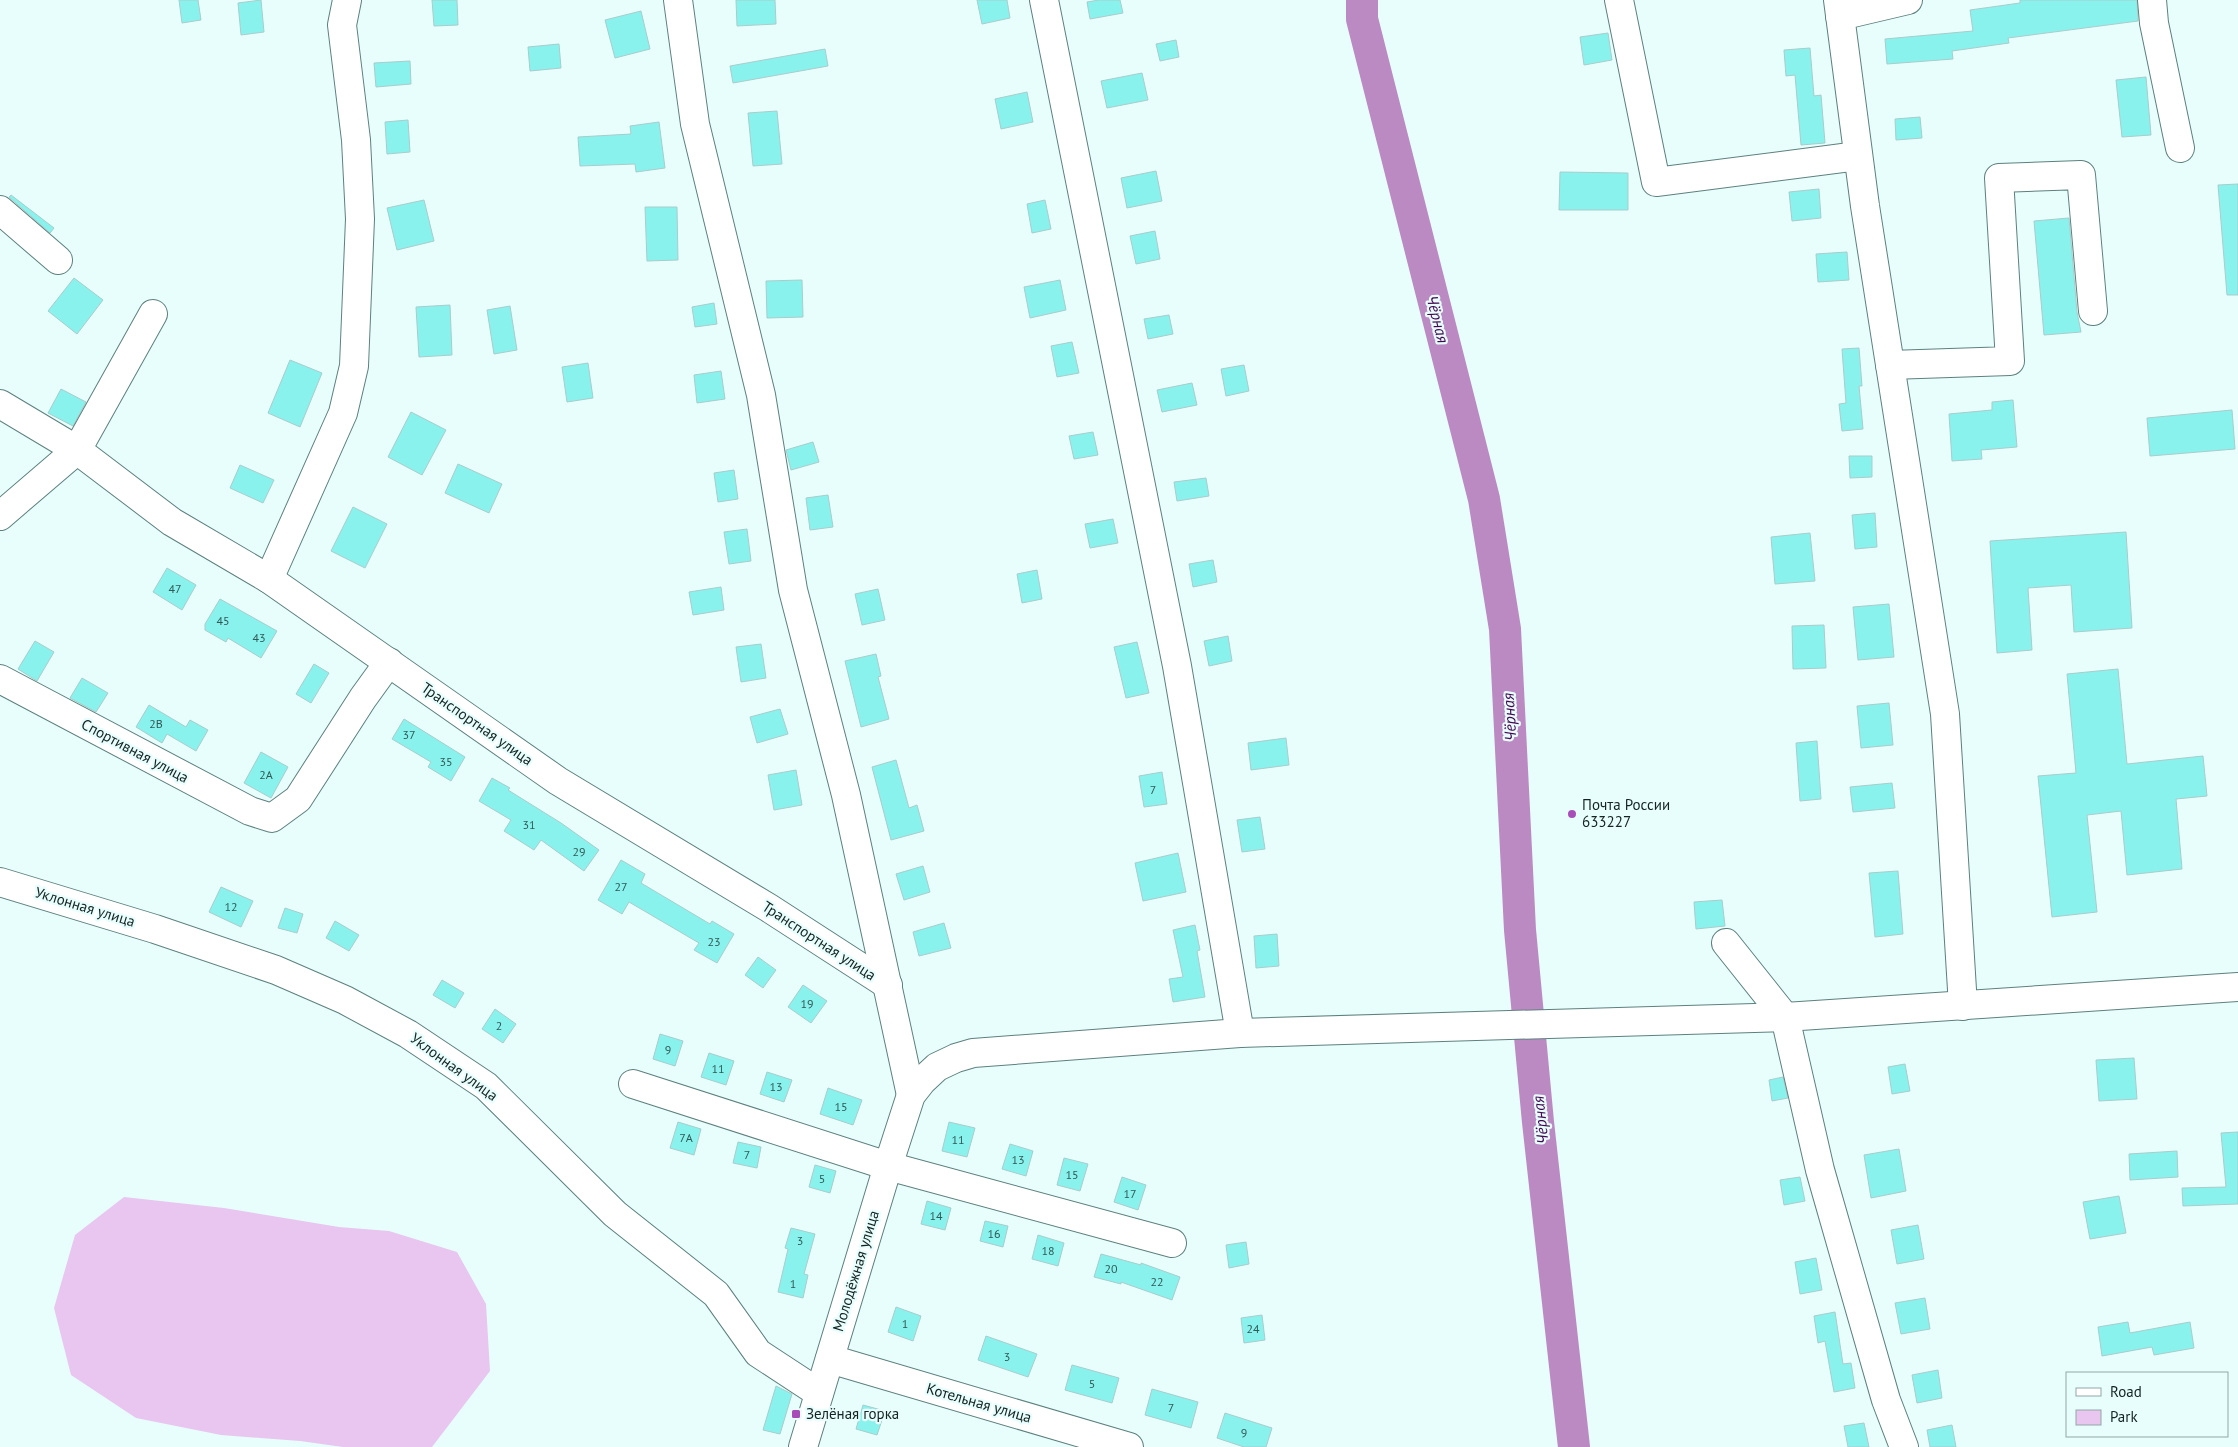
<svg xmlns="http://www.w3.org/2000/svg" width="2238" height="1447" font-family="'PT Sans',sans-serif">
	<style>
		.green { fill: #e9c6ef }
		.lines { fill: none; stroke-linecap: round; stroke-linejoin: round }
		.river { stroke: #bb8ac3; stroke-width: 32 }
		.building { fill: #8af2ed; stroke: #a8cdcb }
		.minor-casing { stroke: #5d807e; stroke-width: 30 }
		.minor { stroke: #fff; stroke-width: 28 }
		.poi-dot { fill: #a84db8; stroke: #e7fefc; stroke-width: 2 }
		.labels { text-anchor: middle; stroke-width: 4.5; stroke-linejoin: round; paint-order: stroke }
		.number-label { font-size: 12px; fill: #325856 }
		.street-label { font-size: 15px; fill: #152423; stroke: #e7fefc }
		.poi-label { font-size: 15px; fill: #152423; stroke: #e7fefc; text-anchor: start }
		.water-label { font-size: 16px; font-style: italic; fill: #450650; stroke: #e7fefc }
	</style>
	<rect width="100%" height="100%" fill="#e7fefc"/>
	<polygon class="green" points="124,1197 224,1208 339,1227 389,1231 457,1252 486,1304 490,1371 432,1447 343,1447 300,1441 221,1435 136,1418 71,1375 54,1308 75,1235"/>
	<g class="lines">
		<polyline class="river" points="1362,0 1362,19 1484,499 1505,629 1520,930 1538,1122 1574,1447"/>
	</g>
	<g class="building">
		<polygon points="179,0 198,0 201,20 182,23"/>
		<polygon points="261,0 264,32 241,35 238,3"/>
		<polygon points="432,0 457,0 458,25 434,26"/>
		<polygon points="736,0 775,0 776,24 737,26"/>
		<polygon points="977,0 1007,0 1010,18 982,24"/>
		<polygon points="1099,0 1120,0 1123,13 1090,19 1087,2"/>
		<polygon points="2020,0 2137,0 2138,21 2008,38 2009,43 1952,51 1953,59 1887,64 1885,39 1973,31 1970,10 2020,3"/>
		<polygon points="641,11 650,49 615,58 605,20"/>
		<polygon points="1608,33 1612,60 1584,65 1580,37"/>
		<polygon points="1176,40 1179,57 1160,61 1156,44"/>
		<polygon points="559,44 561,68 530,71 528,47"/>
		<polygon points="1810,48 1814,96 1821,95 1825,143 1801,145 1795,75 1786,76 1784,50"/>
		<polygon points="825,49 828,66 733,83 730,66"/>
		<polygon points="410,61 411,84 376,87 374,63"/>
		<polygon points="1142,73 1148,100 1107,108 1101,81"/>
		<polygon points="2146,77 2151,135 2122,137 2116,80"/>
		<polygon points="1027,92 1033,122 1001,129 995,99"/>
		<polygon points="777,111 782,164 753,166 748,113"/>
		<polygon points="1920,117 1922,138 1896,140 1895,119"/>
		<polygon points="408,120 410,152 387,154 385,122"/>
		<polygon points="659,122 665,168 636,172 635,164 580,166 578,137 631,134 630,126"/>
		<polygon points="1156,171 1162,201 1127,208 1121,178"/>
		<polygon points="1560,172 1628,173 1628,210 1559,210"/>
		<polygon points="2238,184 2238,295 2227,295 2218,185"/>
		<polygon points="1819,189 1821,218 1792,221 1789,192"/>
		<polygon points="11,195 54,228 50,233 9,197"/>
		<polygon points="424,200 434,241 397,250 387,208"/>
		<polygon points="1045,200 1051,229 1032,233 1027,204"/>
		<polygon points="645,207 677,207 678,260 647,261"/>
		<polygon points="2069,218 2077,312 2081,332 2044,335 2034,221"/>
		<polygon points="1155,231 1160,259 1136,264 1130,236"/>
		<polygon points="1847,252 1849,280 1818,282 1816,254"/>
		<polygon points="74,278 103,300 77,334 48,311"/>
		<polygon points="802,280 803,317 767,318 766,281"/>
		<polygon points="1060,280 1066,310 1030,318 1024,287"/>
		<polygon points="714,303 717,324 695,327 692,307"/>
		<polygon points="450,305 452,355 419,357 416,307"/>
		<polygon points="510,306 517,350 494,354 487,310"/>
		<polygon points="1169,315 1173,334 1148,339 1144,319"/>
		<polygon points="1072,342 1079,373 1057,377 1051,346"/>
		<polygon points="1859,348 1862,386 1859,386 1863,429 1842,431 1839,404 1846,403 1842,349"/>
		<polygon points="290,360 322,373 300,427 268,413"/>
		<polygon points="588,363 593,398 567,402 562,367"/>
		<polygon points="1244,365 1249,391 1226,396 1221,369"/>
		<polygon points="721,371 725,399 697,403 694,375"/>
		<polygon points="1192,383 1197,405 1162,412 1157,390"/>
		<polygon points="61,389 86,402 73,426 48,413"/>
		<polygon points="2013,400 2017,447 1981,450 1982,459 1952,461 1949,414 1992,410 1992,402"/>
		<polygon points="2232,410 2235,449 2150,456 2147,418"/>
		<polygon points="411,412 446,430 422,475 388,457"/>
		<polygon points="1093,432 1098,455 1074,459 1069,436"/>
		<polygon points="813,442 819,462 791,470 786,450"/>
		<polygon points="1849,456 1872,456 1872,477 1850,478"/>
		<polygon points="458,464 502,484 489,513 445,493"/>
		<polygon points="240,465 274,480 263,503 230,488"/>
		<polygon points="734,470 738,499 718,502 714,473"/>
		<polygon points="1206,478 1209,496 1177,501 1174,482"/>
		<polygon points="828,495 833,527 810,530 806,498"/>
		<polygon points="353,507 387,524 365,568 331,551"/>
		<polygon points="1875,513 1877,547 1855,549 1852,515"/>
		<polygon points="1113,519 1118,543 1090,548 1085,524"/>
		<polygon points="747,529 751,561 729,564 724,532"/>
		<polygon points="2126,532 2132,628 2074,632 2071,585 2028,588 2032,650 1997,653 1990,541"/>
		<polygon points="1810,533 1815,581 1775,584 1771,537"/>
		<polygon points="1213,560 1217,582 1193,587 1189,564"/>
		<polygon points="167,568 196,585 182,610 153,592"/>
		<polygon points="1037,570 1042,599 1022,603 1017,574"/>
		<polygon points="721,587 724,610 693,615 689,592"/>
		<polygon points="878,589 885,620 862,625 855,594"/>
		<polygon points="220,599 277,631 261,658 228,638 226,642 205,630 205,624"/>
		<polygon points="1889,604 1894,657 1858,660 1853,607"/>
		<polygon points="1824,625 1826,668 1793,669 1792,626"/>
		<polygon points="1228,636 1232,661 1209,666 1204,641"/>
		<polygon points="35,641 54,652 37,681 18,669"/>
		<polygon points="1137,642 1149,693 1126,698 1114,647"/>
		<polygon points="761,644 766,678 741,682 736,647"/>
		<polygon points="876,654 881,676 878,677 889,719 861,727 845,661"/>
		<polygon points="314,664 329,673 311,703 296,694"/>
		<polygon points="2118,669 2127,764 2203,756 2207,796 2176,799 2182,869 2127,875 2121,811 2087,815 2097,912 2052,917 2038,776 2076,773 2067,674"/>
		<polygon points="82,678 108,693 96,712 70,698"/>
		<polygon points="1889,703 1893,745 1861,748 1857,706"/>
		<polygon points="149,705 186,727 190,720 208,730 196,751 167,734 162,743 136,727"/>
		<polygon points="780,709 788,734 757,743 750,717"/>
		<polygon points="404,719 465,757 451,781 428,767 431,762 392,739"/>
		<polygon points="1286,738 1289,765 1251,770 1248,743"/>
		<polygon points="1817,741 1821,799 1800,801 1796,743"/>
		<polygon points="261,752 288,767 271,798 244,783"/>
		<polygon points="896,760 909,808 917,805 924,831 891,840 872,767"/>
		<polygon points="796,770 802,805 774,810 768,775"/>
		<polygon points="1162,772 1167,804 1144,807 1139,776"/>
		<polygon points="492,778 510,788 508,790 561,823 599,850 584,871 541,840 534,850 504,831 511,820 479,801"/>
		<polygon points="1892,783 1895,808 1853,812 1850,787"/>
		<polygon points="1260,817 1265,849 1242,852 1237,820"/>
		<polygon points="1178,853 1186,892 1143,901 1135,863"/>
		<polygon points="621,860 645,874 641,883 710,924 712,921 734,934 717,963 694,950 699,943 629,902 622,914 598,900"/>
		<polygon points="923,866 930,892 904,900 896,874"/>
		<polygon points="1898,871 1903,934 1875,937 1869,873"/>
		<polygon points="221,887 253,901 241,927 209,912"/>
		<polygon points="1722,900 1725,926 1696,929 1694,902"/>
		<polygon points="285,908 303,914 297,933 278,928"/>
		<polygon points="335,921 359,935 349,951 326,938"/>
		<polygon points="944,923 951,948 919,956 913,932"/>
		<polygon points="1195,925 1200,950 1197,951 1205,997 1173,1002 1169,979 1183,977 1173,930"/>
		<polygon points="1277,934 1279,966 1256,968 1254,936"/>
		<polygon points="758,957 776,970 763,988 745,975"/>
		<polygon points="442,980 464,993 455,1008 433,995"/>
		<polygon points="803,985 827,1001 811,1023 788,1007"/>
		<polygon points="495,1009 516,1024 503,1043 482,1029"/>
		<polygon points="660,1034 683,1041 675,1066 653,1059"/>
		<polygon points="709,1053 734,1061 726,1085 701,1077"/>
		<polygon points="2134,1058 2137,1099 2099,1101 2096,1060"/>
		<polygon points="1905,1064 1910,1091 1892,1094 1888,1067"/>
		<polygon points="767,1072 792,1080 784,1102 760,1094"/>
		<polygon points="1783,1077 1788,1098 1772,1101 1769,1080"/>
		<polygon points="828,1088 862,1100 853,1125 820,1114"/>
		<polygon points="678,1122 701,1129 694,1155 670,1148"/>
		<polygon points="949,1122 975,1128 967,1157 942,1151"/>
		<polygon points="2238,1132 2238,1204 2183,1206 2182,1188 2226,1187 2221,1133"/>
		<polygon points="738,1142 761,1147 757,1168 733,1163"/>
		<polygon points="1010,1144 1033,1151 1026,1176 1002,1169"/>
		<polygon points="1899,1149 1906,1191 1871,1198 1864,1155"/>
		<polygon points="2177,1151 2178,1177 2130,1180 2129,1154"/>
		<polygon points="1064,1158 1088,1164 1080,1191 1057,1185"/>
		<polygon points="815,1165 836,1171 830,1193 809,1187"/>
		<polygon points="1122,1177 1146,1185 1138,1210 1114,1202"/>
		<polygon points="1800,1177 1805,1201 1784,1205 1780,1180"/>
		<polygon points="2119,1196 2126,1233 2090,1239 2083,1202"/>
		<polygon points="927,1201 951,1208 945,1230 921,1224"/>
		<polygon points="985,1221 1008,1226 1003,1247 980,1241"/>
		<polygon points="1918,1225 1924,1259 1897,1264 1891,1230"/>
		<polygon points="791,1228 815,1234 804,1274 808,1275 803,1298 778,1292 788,1249 785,1248"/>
		<polygon points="1038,1235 1064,1243 1058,1266 1032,1259"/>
		<polygon points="1246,1242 1249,1264 1229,1268 1226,1245"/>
		<polygon points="1101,1254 1141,1265 1141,1263 1180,1277 1172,1300 1121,1282 1121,1284 1094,1277"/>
		<polygon points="1816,1258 1822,1290 1800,1294 1795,1262"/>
		<polygon points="1925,1298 1930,1329 1901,1334 1895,1303"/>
		<polygon points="896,1307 921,1316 913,1341 888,1332"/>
		<polygon points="1835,1312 1843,1364 1851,1363 1855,1388 1834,1392 1825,1341 1818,1343 1814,1316"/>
		<polygon points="1262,1315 1265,1340 1244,1343 1241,1318"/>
		<polygon points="2128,1322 2130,1333 2190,1322 2194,1348 2154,1355 2152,1347 2102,1356 2098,1327"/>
		<polygon points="986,1336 1037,1354 1028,1377 978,1360"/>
		<polygon points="1072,1365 1119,1378 1112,1403 1065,1390"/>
		<polygon points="1938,1370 1942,1398 1917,1403 1912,1375"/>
		<polygon points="776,1386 792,1394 780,1434 763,1430"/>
		<polygon points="1152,1389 1198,1402 1191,1428 1145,1415"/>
		<polygon points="863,1405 885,1411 877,1435 856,1429"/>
		<polygon points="1225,1413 1272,1428 1266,1447 1244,1447 1217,1438"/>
		<polygon points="1864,1423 1869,1447 1848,1447 1844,1426"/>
		<polygon points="1952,1425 1956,1447 1930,1447 1927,1430"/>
	</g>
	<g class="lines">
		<defs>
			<g id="minor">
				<polyline points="678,0 695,124 761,395 793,590 846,795 911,1095"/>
				<polyline points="1044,0 1177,666 1240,1033"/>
				<polyline points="1619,0 1656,182 1858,156"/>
				<polyline points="1838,0 1865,206 1945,714 1963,1006"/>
				<polyline points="2152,0 2154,23 2180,148"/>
				<polyline points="1840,16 1908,0"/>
				<polyline points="0,210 58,260"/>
				<polyline points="1890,365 2010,361 1999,178 2081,175 2093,311"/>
				<polyline points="0,404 77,450 172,522 269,579 558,781 769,908 888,985"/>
				<polyline points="0,516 77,450 153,314"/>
				<polyline points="269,579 343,413 354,366 360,219 356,140 342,25 347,0"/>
				<polyline points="0,679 250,811 272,818 298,799 363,698 389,662"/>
				<polyline points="0,882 155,929 276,970 345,1000 408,1034 486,1086 615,1214 716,1294 758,1353 819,1393"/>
				<polyline points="1726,943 1785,1017 1820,1170 1886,1400 1904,1447"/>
				<polyline points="633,1084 888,1166 1172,1243"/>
				<polyline points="830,1359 1129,1447"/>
				<polyline points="803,1447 888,1166 911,1095 922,1081 937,1067 956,1058 973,1053 1240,1033 1785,1017 2238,987"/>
			</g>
		</defs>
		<use href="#minor" class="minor-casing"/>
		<use href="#minor" class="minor"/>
	</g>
	<g class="poi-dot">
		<circle cx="1572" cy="814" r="5"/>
		<rect x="791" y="1409" width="10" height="10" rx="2.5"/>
	</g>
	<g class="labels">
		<g class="number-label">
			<text x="175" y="593">47</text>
			<text x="223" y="625">45</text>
			<text x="259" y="642">43</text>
			<text x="156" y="728">2В</text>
			<text x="409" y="739">37</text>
			<text x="446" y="766">35</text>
			<text x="266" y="779">2А</text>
			<text x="1153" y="794">7</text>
			<text x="529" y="829">31</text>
			<text x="579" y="856">29</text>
			<text x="621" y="891">27</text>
			<text x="231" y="911">12</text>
			<text x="714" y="946">23</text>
			<text x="807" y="1008">19</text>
			<text x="499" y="1030">2</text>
			<text x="668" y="1054">9</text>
			<text x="718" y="1073">11</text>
			<text x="776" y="1091">13</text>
			<text x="841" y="1111">15</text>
			<text x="686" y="1142">7А</text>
			<text x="958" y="1144">11</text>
			<text x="747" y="1159">7</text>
			<text x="1018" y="1164">13</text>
			<text x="1072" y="1179">15</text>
			<text x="822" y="1183">5</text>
			<text x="1130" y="1198">17</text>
			<text x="936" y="1220">14</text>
			<text x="994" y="1238">16</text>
			<text x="800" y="1245">3</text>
			<text x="1048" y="1255">18</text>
			<text x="1111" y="1273">20</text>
			<text x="1157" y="1286">22</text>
			<text x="793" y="1288">1</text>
			<text x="905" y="1328">1</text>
			<text x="1253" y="1333">24</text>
			<text x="1007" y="1361">3</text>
			<text x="1092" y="1388">5</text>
			<text x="1171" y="1412">7</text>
			<text x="1244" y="1437">9</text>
		</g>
		<g class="street-label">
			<text transform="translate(477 724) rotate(35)" y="5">Транспортная улица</text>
			<text transform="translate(135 751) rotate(28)" y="5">Спортивная улица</text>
			<text transform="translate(85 907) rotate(17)" y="5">Уклонная улица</text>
			<text transform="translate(819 941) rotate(33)" y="5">Транспортная улица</text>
			<text transform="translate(454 1067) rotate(36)" y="5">Уклонная улица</text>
			<text transform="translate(856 1271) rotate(-73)" y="5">Молодёжная улица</text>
			<text transform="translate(979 1403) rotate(16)" y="5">Котельная улица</text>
		</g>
		<g class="poi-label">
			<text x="1582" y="810">Почта России<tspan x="1582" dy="17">633227</tspan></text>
			<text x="806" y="1419">Зелёная горка</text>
		</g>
		<g class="water-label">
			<text transform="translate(1438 319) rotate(76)" y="6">Чёрная</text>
			<text transform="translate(1509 717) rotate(-93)" y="6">Чёрная</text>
			<text transform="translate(1540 1120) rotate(-96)" y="6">Чёрная</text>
		</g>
	</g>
	<rect x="2066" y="1372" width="162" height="65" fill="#e7fefc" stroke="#93a7a5"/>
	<rect x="2076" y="1388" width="25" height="8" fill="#ffffff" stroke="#93a7a5"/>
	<text x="2110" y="1397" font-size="15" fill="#152423">Road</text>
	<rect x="2076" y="1410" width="25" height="15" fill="#e9c6ef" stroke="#93a7a5"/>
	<text x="2110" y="1422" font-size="15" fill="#152423">Park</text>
</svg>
